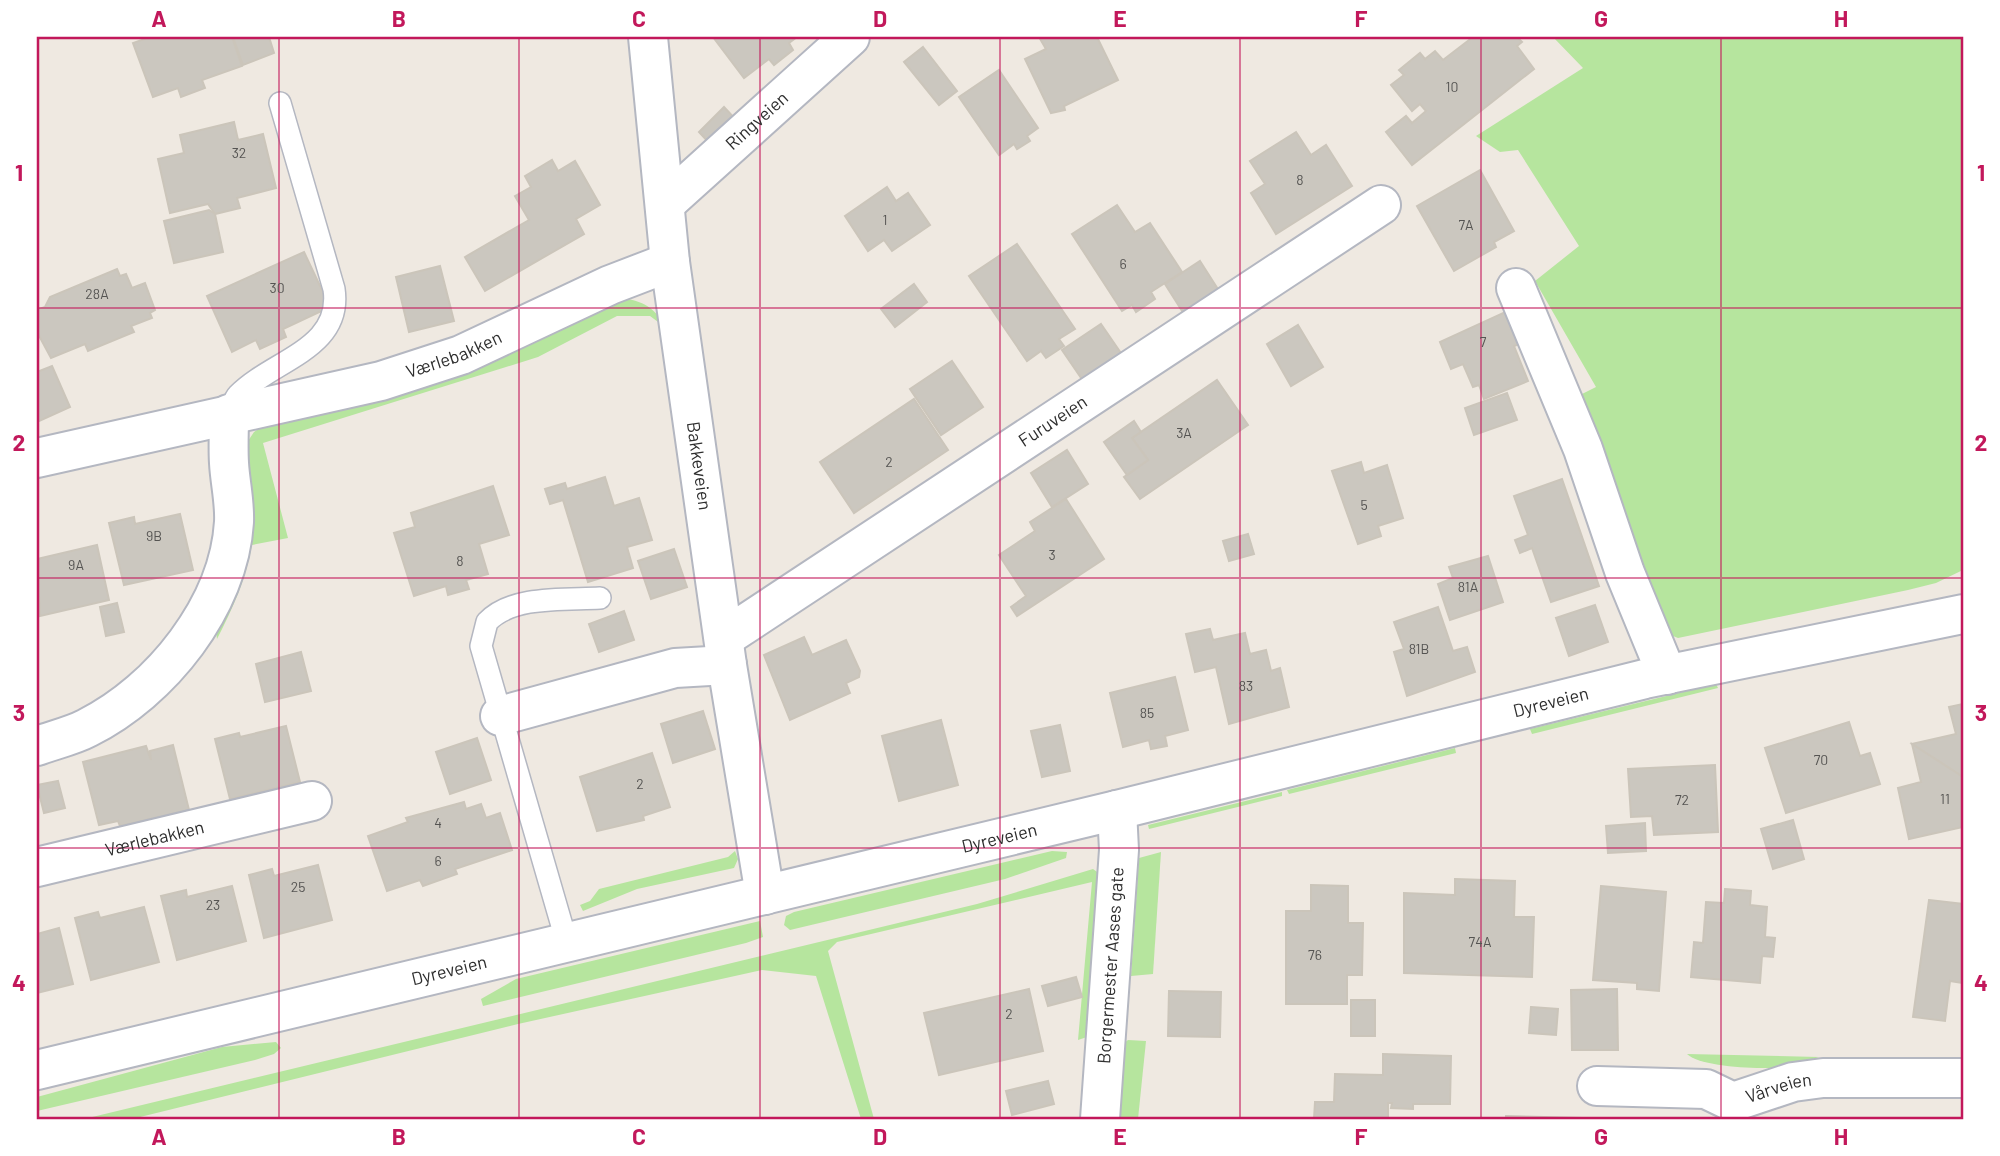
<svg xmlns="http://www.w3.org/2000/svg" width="2000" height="1156" font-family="Barlow,sans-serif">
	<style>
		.green { fill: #b6e59e }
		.building { fill: #cbc7bf; stroke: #cbc5ba; stroke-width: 2 }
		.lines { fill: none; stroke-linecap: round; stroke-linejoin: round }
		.lane-casing { stroke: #b4b7c1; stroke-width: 24 }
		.street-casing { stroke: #b4b7c1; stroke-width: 42 }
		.secondary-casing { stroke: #b4b7c1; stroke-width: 42 }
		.lane { stroke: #fff; stroke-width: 21 }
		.street { stroke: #fff; stroke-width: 38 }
		.secondary { stroke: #fff; stroke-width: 38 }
		.grid { fill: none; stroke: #c2185b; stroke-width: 2; stroke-opacity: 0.55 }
		.labels { text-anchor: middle; stroke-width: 6; stroke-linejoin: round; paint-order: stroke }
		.number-label { font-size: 14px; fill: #555452 }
		.street-label { font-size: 18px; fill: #2e2e2e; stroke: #fff }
		.neatline { fill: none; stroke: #c2185b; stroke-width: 2.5 }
		.grid-label { font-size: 23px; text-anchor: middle; font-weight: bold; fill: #c2185b }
	</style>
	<rect width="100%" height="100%" fill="#efe9e1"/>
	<g class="green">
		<polygon points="1553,37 1963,37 1963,570 1936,583 1908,590 1678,638 1668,634 1578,396 1596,387 1535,281 1579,246 1518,150 1500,152 1476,136 1583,68"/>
		<path d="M618,298C645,300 654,308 669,330L650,316H617L538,357L263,443L288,538L252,545C246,579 233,608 217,639L215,623L248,441L254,432L276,417Z"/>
		<polygon points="1716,684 1718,688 1532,734 1530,729"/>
		<polygon points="1455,748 1456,753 1289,794 1287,790"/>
		<polygon points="1282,792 1282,796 1149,829 1148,825"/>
		<polygon points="735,851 738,859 734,868 637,889 583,911 580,905 590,901 599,889 728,857"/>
		<polygon points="1052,851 1067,852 1066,858 1005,879 790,930 784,925 786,916 794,912"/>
		<polygon points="1161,852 1153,974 1131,976 1139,858"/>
		<polygon points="1093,869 1100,874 1087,1037 1078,1040 1092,882 837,942 828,951 874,1119 861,1119 816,976 762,970 518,1024 132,1119 84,1119 977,904"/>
		<polygon points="760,921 763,937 746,943 483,1006 481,999 516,979"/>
		<polygon points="1128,1040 1146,1041 1138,1119 1117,1119 1124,1043"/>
		<polygon points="276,1042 281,1048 274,1054 255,1060 37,1111 37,1097 222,1047"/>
		<path d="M1687,1054L1819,1057C1807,1061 1793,1065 1781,1067C1761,1070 1700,1067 1687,1054Z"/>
	</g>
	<g class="building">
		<polygon points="150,37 232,37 242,66 202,80 205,88 181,97 178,88 153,97 133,43"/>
		<polygon points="233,37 269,37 274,53 243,65"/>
		<polygon points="713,37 797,37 789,43 793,50 774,65 769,59 744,78"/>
		<polygon points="1039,37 1097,37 1118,80 1064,106 1065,110 1051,113 1025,59 1046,49"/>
		<polygon points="1473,37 1517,37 1522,42 1517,46 1534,69 1412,165 1386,132 1406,116 1412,123 1426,111 1420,104 1412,111 1391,85 1404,75 1399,70 1420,53 1425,59 1435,51 1443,60"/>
		<polygon points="923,47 957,91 939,105 904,62"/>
		<polygon points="999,70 1038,128 1027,136 1030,141 1017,149 1014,144 999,155 959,97"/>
		<polygon points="724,107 737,121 712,146 699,132"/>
		<polygon points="234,122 238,140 263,134 276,188 237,198 240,208 215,214 208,204 170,213 158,159 184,153 180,135"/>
		<polygon points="1296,132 1311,155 1326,145 1352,186 1276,234 1251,193 1265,184 1250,161"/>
		<polygon points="552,160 558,171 575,161 600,205 576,219 584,234 485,291 465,257 529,220 515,196 531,187 525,176"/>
		<polygon points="1480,170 1514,231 1494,242 1496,247 1454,271 1417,206"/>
		<polygon points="887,187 896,201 908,193 930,225 892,251 884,240 868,251 845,216"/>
		<polygon points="1117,205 1135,232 1150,223 1182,272 1151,292 1155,299 1136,312 1132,305 1122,311 1072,234"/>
		<polygon points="209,210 215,214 223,252 174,263 164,221"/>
		<polygon points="1017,244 1075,329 1059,339 1064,346 1046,358 1041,351 1027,361 969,276"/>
		<polygon points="304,252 330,307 283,329 286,337 260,349 256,340 232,352 207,296"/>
		<polygon points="1200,261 1221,294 1186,317 1165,284"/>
		<polygon points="440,266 454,321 409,332 396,277"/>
		<polygon points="117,269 120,276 126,274 132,288 145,283 155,310 150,313 152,318 131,326 134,332 88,351 85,344 51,358 37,332 37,310 45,307 50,297"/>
		<polygon points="914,284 927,302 895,327 881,309"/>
		<polygon points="1514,308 1527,341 1514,346 1528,381 1484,399 1479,385 1473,387 1463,364 1451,369 1440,342"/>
		<polygon points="1101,324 1125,359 1086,385 1062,350"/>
		<polygon points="1298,325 1323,367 1291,386 1267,344"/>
		<polygon points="952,361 983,407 941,435 910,389"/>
		<polygon points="52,366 70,407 37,422 37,372"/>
		<polygon points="1217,380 1248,425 1140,499 1124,477 1148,460 1132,438"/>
		<polygon points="1507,393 1517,420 1474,435 1465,408"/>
		<polygon points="914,399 948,450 854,513 820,462"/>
		<polygon points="1134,421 1141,432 1132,438 1148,460 1127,475 1104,442"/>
		<polygon points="1067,450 1088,484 1052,507 1031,473"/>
		<polygon points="1361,462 1364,473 1387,465 1403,518 1378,526 1381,536 1358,544 1332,471"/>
		<polygon points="605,477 614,506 639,498 652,540 627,547 633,568 588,582 563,500 550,504 545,489 565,483 567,489"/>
		<polygon points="1562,479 1599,586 1551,602 1532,548 1520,553 1515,540 1528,535 1514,496"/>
		<polygon points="493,486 509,535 479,544 488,574 466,580 469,589 448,595 446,586 414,596 394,533 415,527 411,513"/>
		<polygon points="1066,499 1104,559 1017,616 1011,607 1026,596 999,555 1035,531 1030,522"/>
		<polygon points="180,514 193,570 124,585 109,523 134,517 135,524"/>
		<polygon points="1248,534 1254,554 1229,561 1223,541"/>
		<polygon points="97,545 109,600 40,616 37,559"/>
		<polygon points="674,549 687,587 651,599 638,561"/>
		<polygon points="1488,556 1503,602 1450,620 1438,584 1453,578 1449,567"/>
		<polygon points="117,603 124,632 106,636 100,607"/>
		<polygon points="1595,605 1608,642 1569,656 1556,618"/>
		<polygon points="1438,607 1453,651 1467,647 1475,672 1407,696 1394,652 1404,649 1394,622"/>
		<polygon points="624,611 634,640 599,652 589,624"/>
		<polygon points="1210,629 1213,640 1245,633 1250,654 1266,650 1271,671 1280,668 1289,707 1229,724 1216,667 1195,672 1186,634"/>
		<polygon points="804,637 812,655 846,640 860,671 859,677 846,683 850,693 790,720 764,655"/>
		<polygon points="301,652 311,691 265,702 256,664"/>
		<polygon points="1175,677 1188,730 1165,736 1167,746 1151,749 1149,740 1123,747 1110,693"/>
		<polygon points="1963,704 1963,777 1912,744 1956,734 1949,707"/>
		<polygon points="703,711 715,749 673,763 661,724"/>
		<polygon points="941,720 958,785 899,801 882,736"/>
		<polygon points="1849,722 1860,756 1870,753 1880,784 1786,813 1765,748"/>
		<polygon points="1060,725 1070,771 1042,777 1031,731"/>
		<polygon points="286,726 300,782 230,799 215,739 239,733 240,737"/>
		<polygon points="477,738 491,780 450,794 436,752"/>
		<polygon points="1912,744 1963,777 1963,827 1909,839 1898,788 1921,782"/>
		<polygon points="173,745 189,810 120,826 118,821 99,825 83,762 146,746 151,760 150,751"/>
		<polygon points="652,753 670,807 643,816 644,820 597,831 580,777"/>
		<polygon points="1715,765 1718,832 1654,835 1652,816 1631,817 1628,769"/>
		<polygon points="58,781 65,808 44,813 37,785"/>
		<polygon points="464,802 466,809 481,804 486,818 500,813 512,850 455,869 457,874 423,886 420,880 387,891 368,836 408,822 406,818"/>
		<polygon points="1793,820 1804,859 1773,869 1761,829"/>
		<polygon points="1645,823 1646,851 1608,853 1606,826"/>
		<polygon points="318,865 332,920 264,938 249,875 272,869 274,876"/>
		<polygon points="1455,879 1515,881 1514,917 1534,917 1532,977 1404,973 1404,893 1455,895"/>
		<polygon points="1311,885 1348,886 1348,923 1363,923 1362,975 1347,975 1347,1004 1286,1004 1286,911 1311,911"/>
		<polygon points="232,886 246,941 177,960 161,896 186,890 187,897"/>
		<polygon points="1601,886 1666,892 1659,991 1637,989 1637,983 1593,980"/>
		<polygon points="1725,889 1751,891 1750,905 1767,907 1765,937 1775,938 1773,957 1762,956 1760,983 1691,977 1694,942 1703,943 1706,902 1724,903"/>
		<polygon points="1929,900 1963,904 1963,983 1950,981 1945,1021 1913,1017"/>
		<polygon points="144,907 159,962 91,980 75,918 98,912 100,918"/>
		<polygon points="59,928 73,984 37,993 37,934"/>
		<polygon points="1076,977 1082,997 1048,1006 1042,986"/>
		<polygon points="1029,989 1043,1051 939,1075 924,1013"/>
		<polygon points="1617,989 1618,1050 1572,1050 1571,990"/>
		<polygon points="1169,991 1221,992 1220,1037 1168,1036"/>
		<rect x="1351" y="1000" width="24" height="36"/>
		<polygon points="1531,1007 1558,1009 1556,1035 1529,1033"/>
		<polygon points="1383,1054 1451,1056 1450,1104 1413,1104 1413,1109 1391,1108 1392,1103 1388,1103 1388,1119 1314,1119 1315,1102 1334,1102 1335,1074 1383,1075"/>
		<polygon points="1048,1081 1054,1104 1012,1115 1006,1091"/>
		<polygon points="1506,1116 1622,1119 1506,1119"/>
	</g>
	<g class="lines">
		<defs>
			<g id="lane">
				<path d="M229,414C232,408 234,399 238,395C272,360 343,349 334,289L280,103"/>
				<path d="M567,943L481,646L487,622C512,595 566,600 600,598"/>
			</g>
			<g id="street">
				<path id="s1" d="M648,37L670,262L727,665L765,895"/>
				<path id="s2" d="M665,204L850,37"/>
				<polyline points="1516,288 1583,449 1625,573 1667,675"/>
				<path id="s3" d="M37,458L381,381L461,355L610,285L670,262"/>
				<path id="s4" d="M724,638L1381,205"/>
				<polyline points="500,716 675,668 727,665"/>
				<path d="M37,746C53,740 72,736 87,728C161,691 229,606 234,522C235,502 230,482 229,463C228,447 229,430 229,414"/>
				<path id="s5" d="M37,867L312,801"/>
				<path id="s6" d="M1597,1086L1706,1089L1733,1102L1793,1082L1823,1078H1963"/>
				<path id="s7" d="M1100,1119L1119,850L1117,810"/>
			</g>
			<g id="secondary">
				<path id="s8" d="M37,1070L1117,810L1645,679L1963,614"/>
			</g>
		</defs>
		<use href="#lane" class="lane-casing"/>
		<use href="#street" class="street-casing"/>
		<use href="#secondary" class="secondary-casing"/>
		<use href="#lane" class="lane"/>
		<use href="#street" class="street"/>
		<use href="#secondary" class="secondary"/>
	</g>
	<path class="grid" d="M279,37V1119M519,37V1119M760,37V1119M1000,37V1119M1240,37V1119M1481,37V1119M1721,37V1119M37,308H1963M37,578H1963M37,848H1963"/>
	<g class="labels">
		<g class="number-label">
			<text x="1452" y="92">10</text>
			<text x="239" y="158">32</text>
			<text x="1300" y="185">8</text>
			<text x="885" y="225">1</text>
			<text x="1466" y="230">7A</text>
			<text x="1123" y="269">6</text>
			<text x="277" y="293">30</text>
			<text x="97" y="299">28A</text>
			<text x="1483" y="347">7</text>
			<text x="1184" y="438">3A</text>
			<text x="889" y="467">2</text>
			<text x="1364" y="510">5</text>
			<text x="154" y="541">9B</text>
			<text x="1052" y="560">3</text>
			<text x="460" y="566">8</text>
			<text x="76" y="570">9A</text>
			<text x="1468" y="592">81A</text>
			<text x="1419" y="654">81B</text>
			<text x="1246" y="691">83</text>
			<text x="1147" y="718">85</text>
			<text x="1821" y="765">70</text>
			<text x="640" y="789">2</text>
			<text x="1945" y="804">11</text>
			<text x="1682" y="805">72</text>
			<text x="438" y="828">4</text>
			<text x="438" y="866">6</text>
			<text x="298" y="892">25</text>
			<text x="213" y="910">23</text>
			<text x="1480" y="947">74A</text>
			<text x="1315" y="960">76</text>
			<text x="1009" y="1019">2</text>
		</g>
		<g class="street-label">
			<text dy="6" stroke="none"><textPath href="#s2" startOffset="124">Ringveien</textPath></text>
			<text dy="6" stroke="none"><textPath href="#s3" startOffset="430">Værlebakken</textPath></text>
			<text dy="6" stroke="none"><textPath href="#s4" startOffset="394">Furuveien</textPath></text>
			<text dy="6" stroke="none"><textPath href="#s1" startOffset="432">Bakkeveien</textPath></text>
			<text dy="6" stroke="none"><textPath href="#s8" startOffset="1558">Dyreveien</textPath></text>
			<text dy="6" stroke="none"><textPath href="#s5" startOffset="121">Værlebakken</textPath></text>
			<text dy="6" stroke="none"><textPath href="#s8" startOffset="990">Dyreveien</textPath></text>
			<text dy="6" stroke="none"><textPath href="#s7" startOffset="154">Borgermester Aases gate</textPath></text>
			<text dy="6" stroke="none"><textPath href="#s8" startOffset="424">Dyreveien</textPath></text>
			<text dy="6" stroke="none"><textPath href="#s6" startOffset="187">Vårveien</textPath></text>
		</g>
	</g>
	<rect width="2000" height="1156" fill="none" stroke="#ffffff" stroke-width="77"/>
	<rect x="38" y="38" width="1924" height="1080" class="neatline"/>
	<g class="grid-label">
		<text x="159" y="27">A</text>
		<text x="399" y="27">B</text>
		<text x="639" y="27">C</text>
		<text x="880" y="27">D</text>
		<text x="1120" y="27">E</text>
		<text x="1361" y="27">F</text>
		<text x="1601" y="27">G</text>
		<text x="1841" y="27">H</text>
		<text x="19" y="181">1</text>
		<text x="1981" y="181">1</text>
		<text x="19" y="451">2</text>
		<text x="1981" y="451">2</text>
		<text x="19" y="721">3</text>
		<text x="1981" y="721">3</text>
		<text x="19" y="991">4</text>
		<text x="1981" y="991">4</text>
		<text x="159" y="1145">A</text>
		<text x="399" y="1145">B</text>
		<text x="639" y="1145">C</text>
		<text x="880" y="1145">D</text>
		<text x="1120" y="1145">E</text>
		<text x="1361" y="1145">F</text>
		<text x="1601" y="1145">G</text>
		<text x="1841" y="1145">H</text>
	</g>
</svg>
